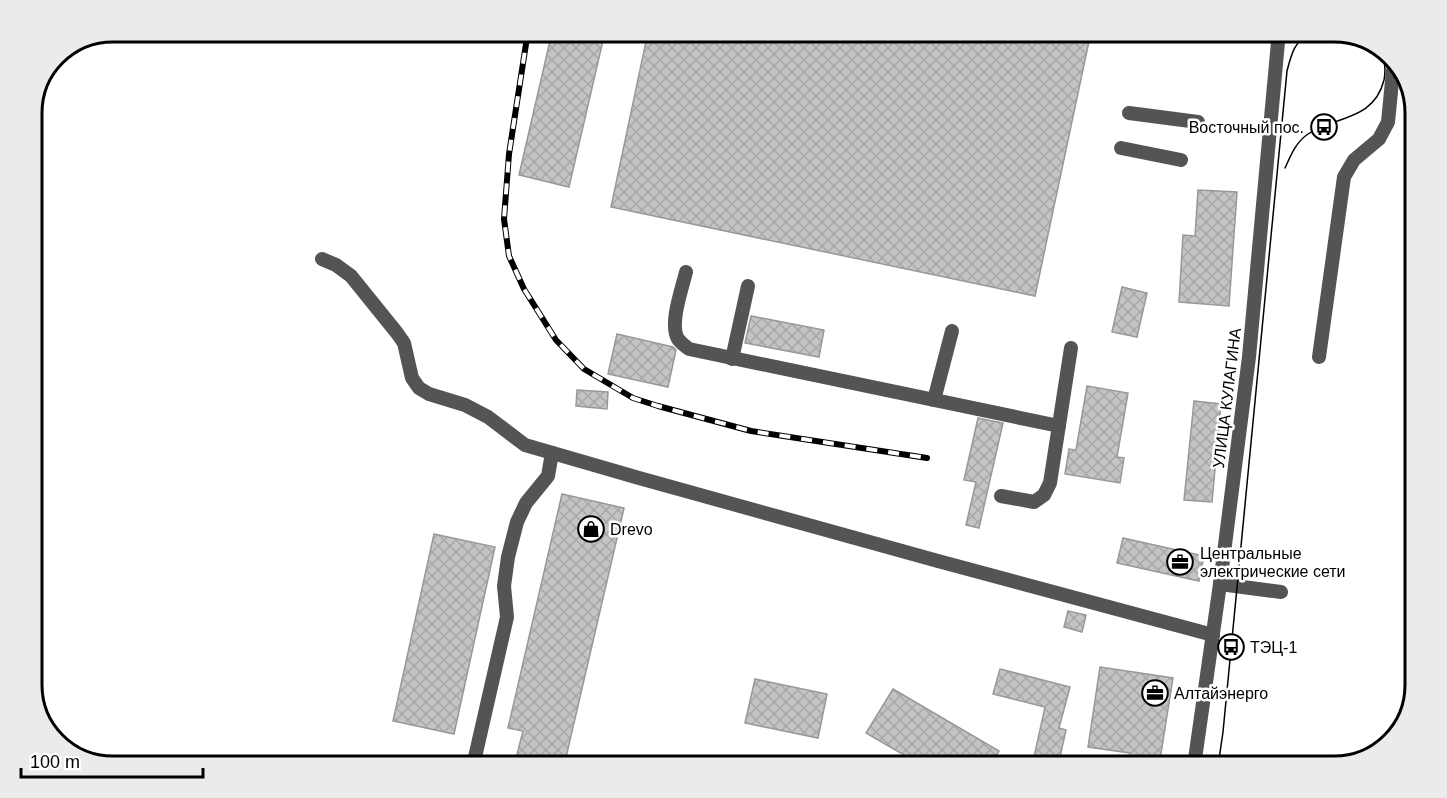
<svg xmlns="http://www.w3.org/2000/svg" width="1447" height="798" viewBox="0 0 1447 798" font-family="Helvetica,sans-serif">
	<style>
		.building { fill: url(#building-cross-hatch); stroke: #989898; stroke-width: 1.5 }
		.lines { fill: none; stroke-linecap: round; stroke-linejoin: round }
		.minor { stroke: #545454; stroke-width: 14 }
		.tram { stroke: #000; stroke-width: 1.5 }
		.rail-casing { stroke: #000; stroke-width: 6 }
		.rail { stroke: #fff; stroke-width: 4; stroke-dasharray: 11; stroke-linecap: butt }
		.labels { text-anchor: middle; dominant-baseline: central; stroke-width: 5; stroke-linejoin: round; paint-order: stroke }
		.poi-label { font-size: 16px; fill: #000; stroke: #fff; text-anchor: start }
		.street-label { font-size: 16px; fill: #000; stroke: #fff }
		.rim { fill: none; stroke: #000; stroke-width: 3 }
	</style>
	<defs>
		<pattern id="building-cross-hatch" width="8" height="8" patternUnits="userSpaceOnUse" patternTransform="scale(1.5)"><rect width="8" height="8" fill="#c4c4c4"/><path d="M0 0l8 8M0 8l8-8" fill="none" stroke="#a7a7a7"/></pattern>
	</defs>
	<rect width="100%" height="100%" fill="#fff"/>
	<g class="building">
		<polygon points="552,32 605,32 569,187 519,175"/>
		<polygon points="648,32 1091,32 1035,296 611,207"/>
		<polygon points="1198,190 1237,192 1229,306 1179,302 1183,235 1195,236"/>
		<polygon points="1122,287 1147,293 1137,337 1112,332"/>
		<polygon points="751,316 824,330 819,357 745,343"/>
		<polygon points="617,334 673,347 676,350 668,387 608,374"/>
		<polygon points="1087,386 1128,393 1117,457 1124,458 1120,483 1065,474 1069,449 1076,450"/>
		<polygon points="577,390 608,392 607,409 576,406"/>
		<polygon points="1194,401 1221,404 1212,502 1184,500"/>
		<polygon points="978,418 1003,423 979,528 966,525 976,482 964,480"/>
		<polygon points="562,494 624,508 564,766 514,766 523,731 508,728"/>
		<polygon points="434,534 495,547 454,734 393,721"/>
		<polygon points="1123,538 1204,556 1199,581 1117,563"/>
		<polygon points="1068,611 1086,615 1082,632 1064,627"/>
		<polygon points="1100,667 1173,678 1159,766 1128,766 1130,753 1088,747"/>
		<polygon points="1000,669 1070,687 1059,728 1066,730 1058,766 1032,766 1045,707 993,694"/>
		<polygon points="755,679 827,694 818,738 745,723"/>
		<polygon points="893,689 999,751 990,766 923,766 866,733"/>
	</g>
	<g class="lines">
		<g class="minor">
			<polyline points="1129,113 1198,122"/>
			<polyline points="1121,148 1181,160"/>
			<polyline points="322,259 336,265 351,276 397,333 404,343 412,378 419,388 429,394 465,405 488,417 525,445 639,478 938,561 1213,635"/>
			<path d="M686,272C682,289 669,324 678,339C681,343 685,346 689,349L1059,426"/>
			<polyline points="1319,357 1344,177 1354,160 1379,139 1388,122 1394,61"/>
			<polyline points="732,359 748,286"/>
			<polyline points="934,400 952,331"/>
			<polyline points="1001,496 1034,502 1044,495 1050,483 1071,348"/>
			<polyline points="1220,584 1281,592"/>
			<polyline points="473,766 507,617 504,586 508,557 517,522 526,503 548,476 552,453"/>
			<polyline points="1194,766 1220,584 1249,357 1279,31"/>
		</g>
		<g class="tram">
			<path d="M1285,168C1291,155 1296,142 1308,134C1334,116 1374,121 1384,80C1387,65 1383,54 1374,42"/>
			<path d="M1218,766L1223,732L1287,71C1292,52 1294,43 1311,31"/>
		</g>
		<g class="rail-casing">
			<polyline id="rail" points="528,31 509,154 504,219 509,256 524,289 556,340 584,369 633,398 658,406 751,431 927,458"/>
		</g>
		<use href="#rail" class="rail"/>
	</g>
	<defs>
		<g id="bus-ring" transform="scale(1.35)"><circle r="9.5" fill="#fff" stroke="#000" stroke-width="1.5"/><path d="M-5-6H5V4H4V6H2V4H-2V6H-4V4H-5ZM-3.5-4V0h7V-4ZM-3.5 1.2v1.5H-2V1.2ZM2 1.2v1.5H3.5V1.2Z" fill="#000"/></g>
		<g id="shop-ring" transform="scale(1.35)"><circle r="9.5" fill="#fff" stroke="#000" stroke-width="1.5"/><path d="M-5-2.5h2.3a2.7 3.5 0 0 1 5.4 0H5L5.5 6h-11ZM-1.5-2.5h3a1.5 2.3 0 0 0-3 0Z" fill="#000"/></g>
		<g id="office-ring" transform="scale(1.35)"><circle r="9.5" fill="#fff" stroke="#000" stroke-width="1.5"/><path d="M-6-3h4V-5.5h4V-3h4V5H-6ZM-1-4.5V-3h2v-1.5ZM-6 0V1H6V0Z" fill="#000"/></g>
	</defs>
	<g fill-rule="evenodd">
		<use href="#bus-ring" x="1324" y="127"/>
		<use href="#shop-ring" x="591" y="529"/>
		<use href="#office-ring" x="1180" y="562"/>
		<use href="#bus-ring" x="1231" y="647"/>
		<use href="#office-ring" x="1155" y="693"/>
	</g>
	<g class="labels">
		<g class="poi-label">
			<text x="1304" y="127" text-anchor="end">Восточный пос.</text>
			<text x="610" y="529">Drevo</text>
			<text x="1200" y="553">Центральные<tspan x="1200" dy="18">электрические сети</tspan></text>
			<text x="1250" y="647">ТЭЦ-1</text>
			<text x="1174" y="693">Алтайэнерго</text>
		</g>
		<g class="street-label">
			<text transform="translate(1227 398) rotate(-83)">УЛИЦА КУЛАГИНА</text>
		</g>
	</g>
	<path d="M0 0H1447V798H0ZM113 42H1334A71 71 0 0 1 1405 113V685A71 71 0 0 1 1334 756H113A71 71 0 0 1 42 685V113A71 71 0 0 1 113 42Z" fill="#ebebeb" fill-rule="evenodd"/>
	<path class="rim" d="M113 42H1334A71 71 0 0 1 1405 113V685A71 71 0 0 1 1334 756H113A71 71 0 0 1 42 685V113A71 71 0 0 1 113 42Z"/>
	<path d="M21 768v9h182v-9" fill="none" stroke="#000000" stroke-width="3"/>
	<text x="30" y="768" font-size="18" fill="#000000" stroke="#ffffff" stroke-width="4.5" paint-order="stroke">100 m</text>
</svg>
